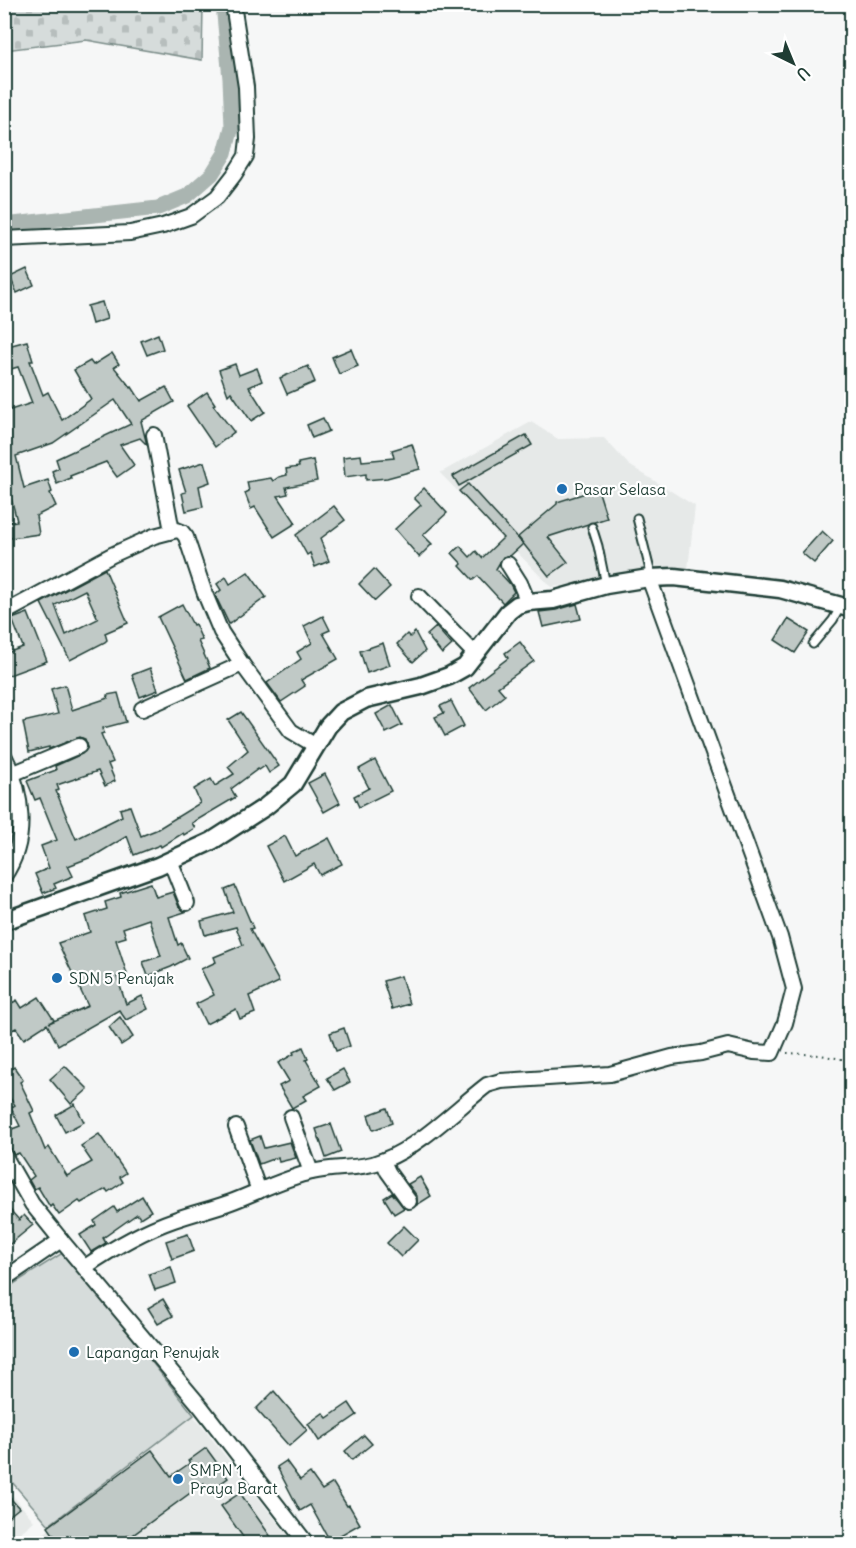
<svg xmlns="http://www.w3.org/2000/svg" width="856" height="1548" viewBox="0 0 856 1548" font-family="Delius,sans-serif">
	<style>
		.built { fill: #e6e9e8 }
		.cemetery { fill: url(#cemetery-stones); stroke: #7a8c88; stroke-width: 1.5 }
		.pitch { fill: #d6dcdb; stroke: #7a8c88; stroke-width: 1.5 }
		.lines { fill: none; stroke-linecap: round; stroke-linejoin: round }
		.canal { stroke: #aab5b1; stroke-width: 15 }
		.building { fill: #c0c9c6; stroke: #1f3d34; stroke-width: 1.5; fill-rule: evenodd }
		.service-casing { stroke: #1f3d34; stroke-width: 11 }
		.minor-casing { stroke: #1f3d34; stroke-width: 18 }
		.tertiary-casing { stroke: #1f3d34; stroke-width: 21 }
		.path { stroke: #1f3d34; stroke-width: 2; stroke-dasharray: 1.5 4.5; stroke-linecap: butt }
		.service { stroke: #fff; stroke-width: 7 }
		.minor { stroke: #fff; stroke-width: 14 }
		.tertiary { stroke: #fff; stroke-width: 16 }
		.poi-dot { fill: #1f6fb2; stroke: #fff; stroke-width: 2 }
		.labels { text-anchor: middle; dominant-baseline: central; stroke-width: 4.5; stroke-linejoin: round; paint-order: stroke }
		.poi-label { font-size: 16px; fill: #1f3d34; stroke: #fff; text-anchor: start }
	</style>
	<defs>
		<pattern id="cemetery-stones" width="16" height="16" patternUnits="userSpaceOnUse" patternTransform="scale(1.5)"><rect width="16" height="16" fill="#d6dcdb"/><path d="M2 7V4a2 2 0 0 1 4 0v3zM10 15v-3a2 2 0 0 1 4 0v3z" fill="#b7bebd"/></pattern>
	</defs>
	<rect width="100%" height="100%" fill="#f6f7f7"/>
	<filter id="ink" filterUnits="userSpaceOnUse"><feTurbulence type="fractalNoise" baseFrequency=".0167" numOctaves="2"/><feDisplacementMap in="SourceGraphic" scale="12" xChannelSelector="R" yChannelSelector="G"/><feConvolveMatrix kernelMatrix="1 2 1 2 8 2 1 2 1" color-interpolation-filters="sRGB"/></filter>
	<g filter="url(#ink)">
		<g class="built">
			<polygon points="531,422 558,439 604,438 629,465 695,506 688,569 551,587 440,473"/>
			<polygon points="193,1415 294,1543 31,1544"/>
			<polygon points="4,1485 34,1521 7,1544 4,1543"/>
		</g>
		<polygon class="cemetery" points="4,5 203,5 202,60 86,40 5,50"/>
		<polygon class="pitch" points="64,1252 194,1415 49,1525 5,1474 4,1290"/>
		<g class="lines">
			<polyline class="canal" points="4,225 158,208 187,196 212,174 225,153 232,127 230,79 223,4"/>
		</g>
		<g class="building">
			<polygon points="27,269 34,285 17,293 10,277"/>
			<polygon points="102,302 107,319 92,324 87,306"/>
			<polygon points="158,334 163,349 147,355 141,341"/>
			<polygon points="27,341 33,361 30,361 43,395 48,392 62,420 91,399 74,370 90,361 93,365 112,353 119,364 114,367 131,388 132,387 141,401 166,387 174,402 141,421 147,445 140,438 120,445 134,465 117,477 106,462 70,476 71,478 57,484 52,471 59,468 56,459 131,424 115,400 53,443 16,456 24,488 48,480 52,492 50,493 56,506 36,516 39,534 4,539 4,523 17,521 9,490 4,491 4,412 32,403 18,367 4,371 4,347"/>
			<polygon points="351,349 358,366 339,374 332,357"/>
			<polygon points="235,364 239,375 257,368 262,381 249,387 265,412 251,421 231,392 228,395 219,370"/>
			<polygon points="308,366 315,382 287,394 280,378"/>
			<polygon points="207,392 215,404 213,405 234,432 215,447 187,406"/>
			<polygon points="323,418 329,431 312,438 307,425"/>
			<polygon points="526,435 532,445 459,486 453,476"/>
			<polygon points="412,444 420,469 387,478 366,480 366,474 345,477 343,457 361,455 362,461 394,458 392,450"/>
			<polygon points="313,460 317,481 286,487 288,494 278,496 296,523 274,537 255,507 251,509 245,493 249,491 247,482 271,478 273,481 279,477 287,475 286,469 299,467 298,463"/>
			<polygon points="204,462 210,482 199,486 203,507 186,511 182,493 186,492 179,470"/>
			<polygon points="468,484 523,544 510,556 503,557 496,569 510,584 514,592 503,603 478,576 473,580 460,566 462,564 452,553 460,546 470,557 476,551 482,558 503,538 459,491"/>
			<polygon points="424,488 447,513 423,535 432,544 419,557 395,529 421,505 414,498"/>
			<polygon points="598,489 607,518 548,537 568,562 549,576 518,537 557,504 557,502"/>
			<polygon points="334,506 345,520 320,539 329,561 315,567 310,553 307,555 296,535"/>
			<polygon points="822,531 833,541 814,563 802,553"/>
			<path d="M105,569L128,623L105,633L107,640L105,642L70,660L41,603ZM85,590L98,619L66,635L55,605Z"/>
			<polygon points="374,569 390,587 375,601 359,584"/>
			<polygon points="248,572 266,597 229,624 215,595 221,590 217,584 226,577 230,584"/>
			<polygon points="182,604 193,625 195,624 202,640 198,641 210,668 187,679 158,617"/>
			<polygon points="577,604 581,619 543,627 539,612 556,610"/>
			<polygon points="28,613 47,661 4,677 4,654 23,647 12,619"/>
			<polygon points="323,616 330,630 323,633 338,659 301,680 305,686 281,702 267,683 301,659 297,652 312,643 304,626"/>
			<polygon points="788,619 809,632 795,653 775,640"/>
			<polygon points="436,627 452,645 442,654 427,635"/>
			<polygon points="415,632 425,651 413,662 397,644 407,634 410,637"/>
			<polygon points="520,642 534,661 498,687 505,695 486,710 469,688 508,658 505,653"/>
			<polygon points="383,643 390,665 367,673 360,651"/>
			<polygon points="150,668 158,690 140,697 132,675"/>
			<polygon points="65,685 72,710 108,698 107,695 118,693 126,722 103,728 104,733 101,734 113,762 108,764 115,781 105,786 98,771 57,785 59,790 56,791 76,839 122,816 120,809 130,806 141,836 156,830 200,803 194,789 211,779 215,786 234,774 228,767 248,750 228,720 241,712 279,766 269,773 265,766 259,770 258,769 231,789 236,797 192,823 195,828 184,835 183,833 161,847 160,845 134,855 127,836 94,856 68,866 73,876 54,884 56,888 43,893 35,874 49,868 41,846 57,840 40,798 35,800 27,781 56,770 55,766 82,754 88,747 85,739 80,737 49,749 49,747 29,752 23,722 58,714 51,689"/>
			<polygon points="451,701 464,726 445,736 435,717 444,713 440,706"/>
			<polygon points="392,705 402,725 386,733 376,714"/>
			<polygon points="375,760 391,791 359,807 354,796 369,788 359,769"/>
			<polygon points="325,774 340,803 324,812 308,783"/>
			<polygon points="285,836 295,856 329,838 342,864 320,875 314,864 284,881 266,846"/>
			<polygon points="151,883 156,897 173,892 179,907 185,912 169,917 178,945 181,943 188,958 171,967 148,976 143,962 161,956 149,919 123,928 126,937 116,940 127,974 117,977 126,1004 142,996 148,1009 126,1020 119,1010 58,1045 47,1024 24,1039 16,1028 10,1031 4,1022 4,1008 17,1000 22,1008 39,997 54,1020 49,1023 88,1006 58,943 90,932 85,916 107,909 105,902 121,897 120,893"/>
			<polygon points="235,886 253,928 250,929 279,982 249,996 255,1013 240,1019 236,1009 206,1024 196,1004 214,995 201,969 216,962 214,957 243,945 236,927 205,935 201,921 233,912 225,890"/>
			<polygon points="401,976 409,1004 392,1009 383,981"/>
			<polygon points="120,1017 133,1037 121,1045 109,1027"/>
			<polygon points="344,1028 350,1046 336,1051 330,1033"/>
			<polygon points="303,1047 308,1059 306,1060 321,1086 303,1096 306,1100 292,1108 279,1086 289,1081 278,1063 294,1054 293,1052"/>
			<polygon points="65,1066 88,1089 71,1104 50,1079"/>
			<polygon points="14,1067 23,1080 20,1082 34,1111 30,1113 45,1150 49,1147 67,1176 92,1162 81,1146 99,1134 126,1173 120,1177 123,1182 108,1192 106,1189 81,1203 79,1201 59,1215 52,1205 50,1207 38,1187 34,1189 29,1180 34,1176 19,1153 14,1155 4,1135 4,1132 20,1126 11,1108 15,1105 4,1090 4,1074"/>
			<polygon points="343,1069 350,1082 335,1090 327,1078"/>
			<polygon points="75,1104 84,1122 65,1132 56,1115"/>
			<polygon points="387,1108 392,1123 373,1130 368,1115"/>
			<polygon points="331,1124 341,1152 326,1158 316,1129"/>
			<polygon points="260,1136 264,1148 290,1142 296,1158 279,1162 278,1157 259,1164 250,1140"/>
			<polygon points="420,1177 431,1196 417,1205 417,1196 408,1184"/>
			<polygon points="392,1193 404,1208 394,1214 384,1198"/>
			<polygon points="142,1196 151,1211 140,1218 137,1214 103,1238 106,1243 91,1252 80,1235 96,1225 94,1221 114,1207 117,1212"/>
			<polygon points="4,1203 19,1220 24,1215 33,1225 4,1249"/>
			<polygon points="404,1226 418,1240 401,1257 387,1243"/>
			<polygon points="188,1234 194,1251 172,1259 166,1241"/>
			<polygon points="171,1267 176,1283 155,1290 149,1274"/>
			<polygon points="163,1299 173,1316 158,1324 148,1308"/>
			<polygon points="274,1391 307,1430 289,1446 256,1409"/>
			<polygon points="349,1403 357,1415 319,1441 308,1424 323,1413 327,1418"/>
			<polygon points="364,1435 372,1444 352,1460 345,1451"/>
			<polygon points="206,1448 228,1478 210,1491 204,1483 130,1537 129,1535 117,1544 60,1544 48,1527 152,1450 171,1476 190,1463 188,1461"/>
			<polygon points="286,1461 300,1480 310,1473 322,1490 333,1483 347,1506 349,1505 360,1524 330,1541 310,1505 300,1511 277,1467"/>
			<polygon points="4,1491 19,1508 4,1520"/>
			<polygon points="240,1493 276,1544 248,1544 221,1506"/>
		</g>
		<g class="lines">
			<g class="service-casing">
				<g id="service">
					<polyline points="637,518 652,578"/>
					<polyline points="592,527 598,546 606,585"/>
					<polyline points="813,644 833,620 841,606"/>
				</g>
			</g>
			<g class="minor-casing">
				<g id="minor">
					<polyline points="4,239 130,233 163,226 191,216 217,197 234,175 246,156 248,139 246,87 233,4"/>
					<polyline points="154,435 172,531"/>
					<polyline points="508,564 520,583 528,602"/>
					<polyline points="419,596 474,653"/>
					<polyline points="4,613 112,555 154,536 177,530 182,532 186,537 205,594 221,632 242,664 291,731 316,746"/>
					<polyline points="142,709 242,664"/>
					<path d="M4,755C23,793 29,840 4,876"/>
					<polyline points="12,774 79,746"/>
					<polyline points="170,860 187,903"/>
					<polyline points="291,1117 311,1172"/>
					<polyline points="236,1127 259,1191"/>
					<polyline points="4,1155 32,1204 61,1240"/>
					<polyline points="383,1161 388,1172 409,1201"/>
					<path d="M85,1267C113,1248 142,1231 174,1220C193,1213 212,1209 231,1202C258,1192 284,1178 312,1172C336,1166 361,1170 384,1160C420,1146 457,1108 487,1085L501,1081L610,1074L672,1057L701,1053L728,1046L754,1052L772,1053L785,1023L794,989L780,937L649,578"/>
					<polyline points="4,1279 61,1240 201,1407 307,1544"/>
				</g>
			</g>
			<g class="tertiary-casing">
				<polyline id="tertiary" points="4,921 158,866 212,841 265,807 293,784 328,726 341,712 366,699 421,686 449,676 465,667 508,612 517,605 528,602 553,600 606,585 649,578 674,577 780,589 852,609"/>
			</g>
			<polyline class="path" points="787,1053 820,1055 852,1061"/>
			<use href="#service" class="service"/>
			<use href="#minor" class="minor"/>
			<use href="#tertiary" class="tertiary"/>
		</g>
	</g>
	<g class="poi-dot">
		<circle cx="562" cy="489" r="6"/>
		<circle cx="57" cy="978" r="6"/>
		<circle cx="74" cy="1352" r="6"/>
		<circle cx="178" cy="1479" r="6"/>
	</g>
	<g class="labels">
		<g class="poi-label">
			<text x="574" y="489">Pasar Selasa</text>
			<text x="69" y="978">SDN 5 Penujak</text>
			<text x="86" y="1352">Lapangan Penujak</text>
			<text x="190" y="1470">SMPN 1<tspan x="190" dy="18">Praya Barat</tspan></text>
		</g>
	</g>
	<rect width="856" height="1548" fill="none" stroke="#fff" stroke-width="24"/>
	<rect x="12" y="12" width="832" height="1524" fill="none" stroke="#1f3d34" stroke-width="2" filter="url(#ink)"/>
	<g transform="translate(793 63) rotate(137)" stroke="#ffffff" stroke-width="4.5" paint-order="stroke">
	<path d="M0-4.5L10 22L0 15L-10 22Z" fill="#1f3d34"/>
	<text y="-9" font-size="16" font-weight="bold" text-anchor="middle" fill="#1f3d34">U</text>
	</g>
</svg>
